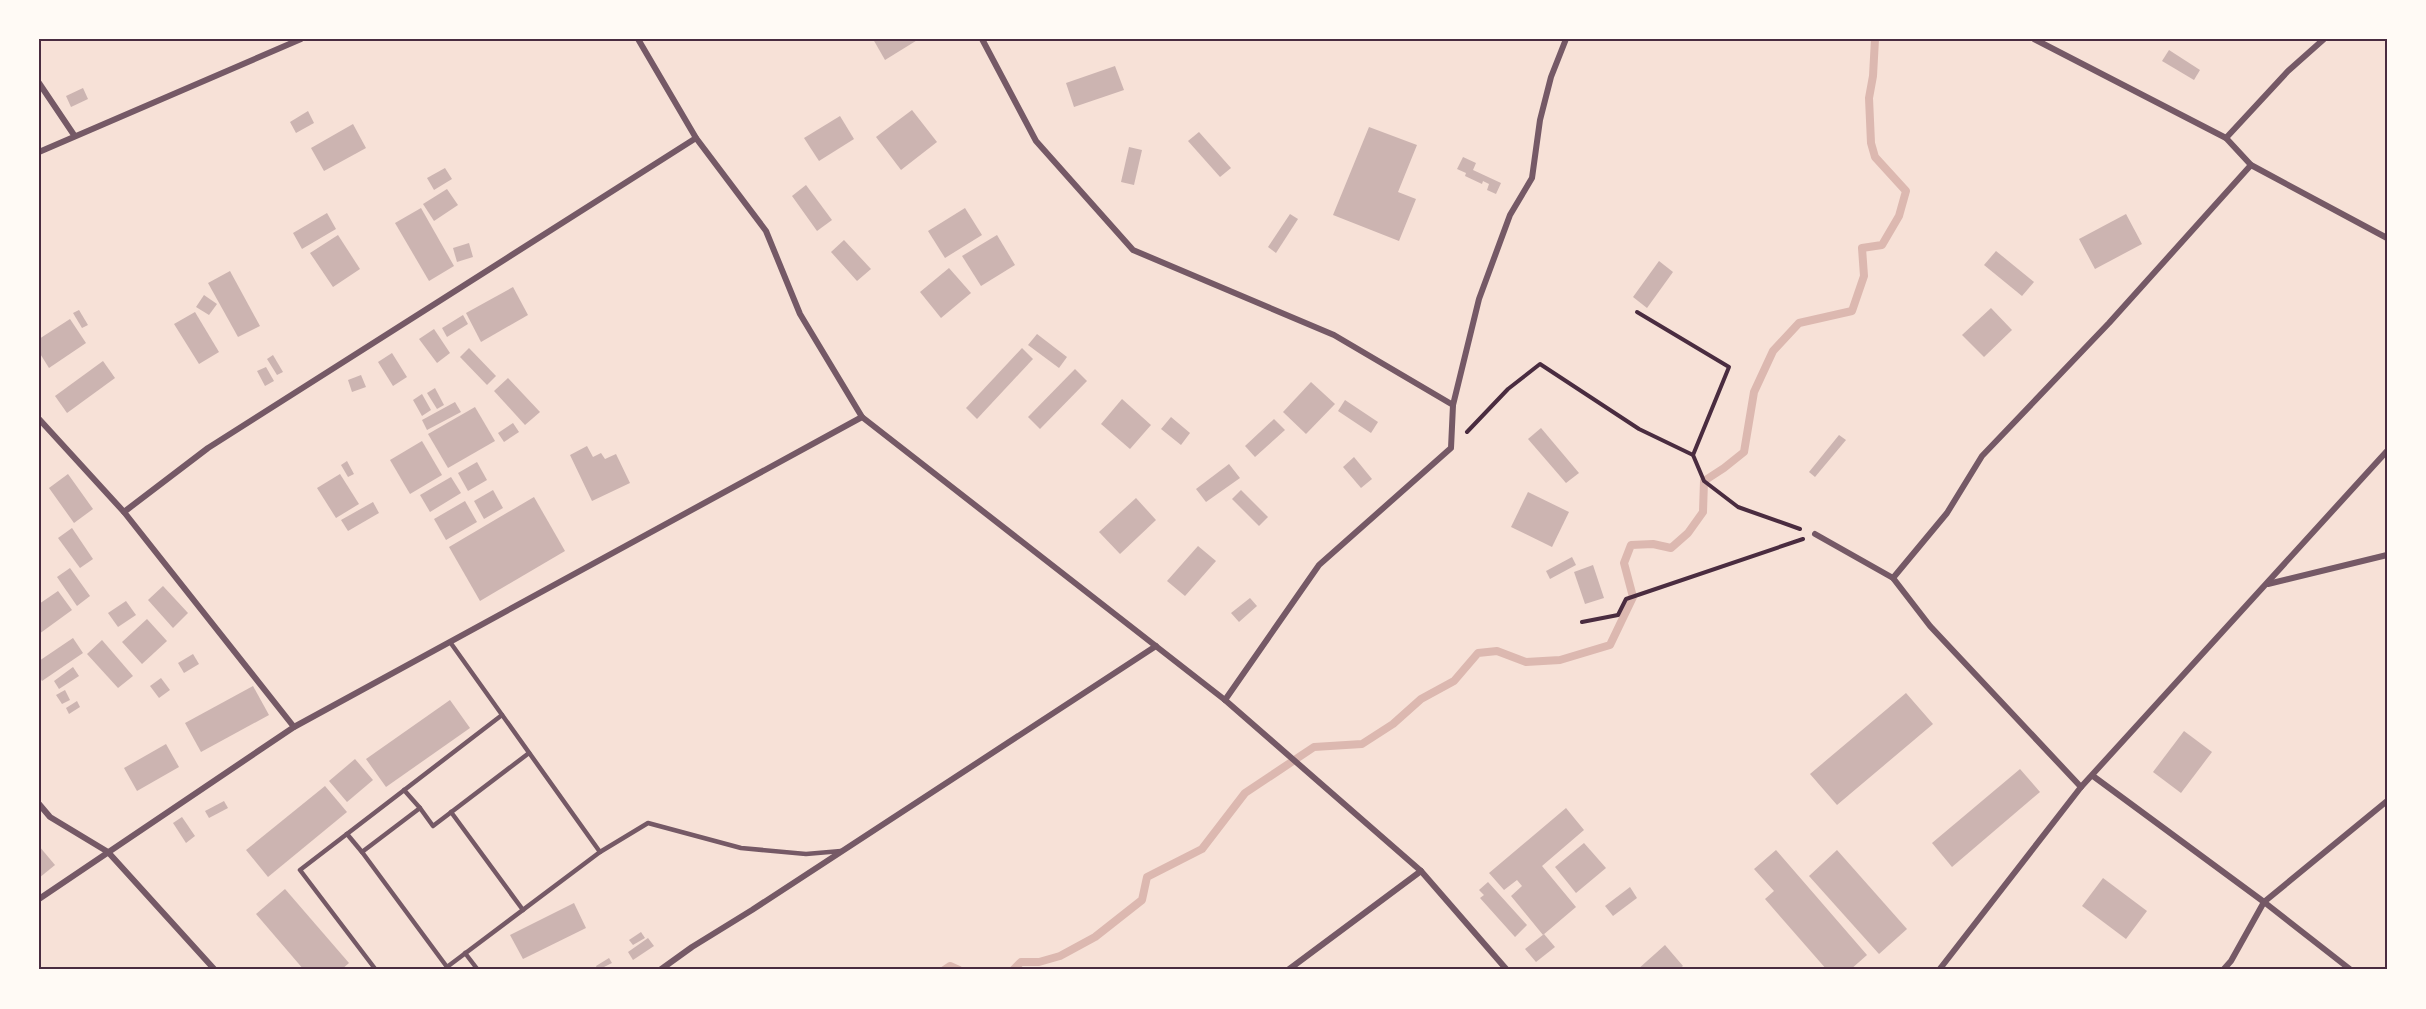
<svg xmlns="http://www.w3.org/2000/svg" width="2426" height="1009" viewBox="0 0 2426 1009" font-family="'Varela Round',sans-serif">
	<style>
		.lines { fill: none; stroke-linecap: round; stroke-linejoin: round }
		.stream { stroke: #dcb8b0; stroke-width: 8 }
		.building { fill: #ccb4b1 }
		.path { stroke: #4a2c40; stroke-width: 4 }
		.service { stroke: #755966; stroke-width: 4.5 }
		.minor { stroke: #755966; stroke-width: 6 }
		.neatline { fill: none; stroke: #4a2c40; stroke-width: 2 }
	</style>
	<rect width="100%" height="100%" fill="#f7e1d7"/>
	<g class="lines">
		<g class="stream">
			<polyline points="944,970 950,966 959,970"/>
			<polyline points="1013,970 1021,962 1039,962 1060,956 1095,937 1142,900 1147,877 1202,849 1245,793 1314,747 1362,744 1393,724 1421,699 1454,681 1478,653 1497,651 1526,662 1560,660 1610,645 1633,597 1624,563 1631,545 1653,544 1671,548 1688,533 1703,512 1704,481 1724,468 1744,452 1754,392 1773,351 1799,323 1852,311 1864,276 1862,248 1882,245 1899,216 1906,191 1875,157 1871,143 1869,98 1873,76 1875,39"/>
		</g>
	</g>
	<g class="building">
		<polygon points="873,39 919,39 885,60"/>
		<polygon points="2169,50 2200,70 2194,80 2162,61"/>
		<polygon points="1115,66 1124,90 1074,107 1066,83"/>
		<polygon points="83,88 88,99 71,107 66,96"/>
		<polygon points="912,110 937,142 901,170 876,137"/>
		<polygon points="308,111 314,123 296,133 290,122"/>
		<polygon points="840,116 854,139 819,161 804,138"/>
		<polygon points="353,124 366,148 324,171 311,148"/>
		<polygon points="1369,127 1417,145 1398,192 1416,199 1399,241 1333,215"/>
		<polygon points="1199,132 1231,168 1220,177 1188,141"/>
		<polygon points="1129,147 1142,150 1134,185 1121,182"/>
		<polygon points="1463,157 1476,163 1473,170 1501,183 1496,194 1487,190 1489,184 1483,181 1482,184 1465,176 1466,173 1457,169"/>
		<polygon points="445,168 452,179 434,190 427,178"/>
		<polygon points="806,185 832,220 817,231 792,196"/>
		<polygon points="447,189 458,205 434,221 423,204"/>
		<polygon points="421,208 454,266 429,281 395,223"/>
		<polygon points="965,208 982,235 945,258 928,231"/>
		<polygon points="327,213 336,229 302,249 293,233"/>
		<polygon points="1290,214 1298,219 1276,253 1268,247"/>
		<polygon points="2126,214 2142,244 2095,269 2079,239"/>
		<polygon points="338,235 360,269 333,287 310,253"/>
		<polygon points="997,235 1015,265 981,286 962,256"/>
		<polygon points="844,240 871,269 857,281 831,252"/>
		<polygon points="469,243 473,257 457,262 453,248"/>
		<polygon points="1996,251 2034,282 2022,296 1984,265"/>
		<polygon points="1659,261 1673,272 1647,308 1633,297"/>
		<polygon points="949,268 971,293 941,318 920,292"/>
		<polygon points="230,271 260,326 238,337 208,283"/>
		<polygon points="513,287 528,315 481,342 466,313"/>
		<polygon points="204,295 217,304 209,315 196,307"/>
		<polygon points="1991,308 2012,330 1984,357 1962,335"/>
		<polygon points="79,310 88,325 82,328 73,313"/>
		<polygon points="195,312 219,352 199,364 174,324"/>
		<polygon points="463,315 468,324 447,337 442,328"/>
		<polygon points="70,319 86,343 49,368 39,352 39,339"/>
		<polygon points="434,329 450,353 437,363 419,339"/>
		<polygon points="1037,334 1067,357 1059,368 1028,345"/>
		<polygon points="469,348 496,376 487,385 460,357"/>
		<polygon points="1022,348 1033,359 977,419 966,408"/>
		<polygon points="392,353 407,377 393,386 378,362"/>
		<polygon points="273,355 283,372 277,375 267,359"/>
		<polygon points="103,361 115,378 67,413 55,396"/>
		<polygon points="266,367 274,381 265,386 257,371"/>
		<polygon points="1075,369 1087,381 1040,429 1028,417"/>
		<polygon points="361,375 366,387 352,392 348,380"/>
		<polygon points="508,378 540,412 525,425 494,391"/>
		<polygon points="1311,382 1335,404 1306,434 1283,412"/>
		<polygon points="435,388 444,405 437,409 427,393"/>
		<polygon points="422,394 431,410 422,416 413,400"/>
		<polygon points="1122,399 1151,425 1130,449 1101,424"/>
		<polygon points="1345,400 1378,422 1371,433 1338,411"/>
		<polygon points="455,402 461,412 427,430 422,420"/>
		<polygon points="475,407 495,441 448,468 428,434"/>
		<polygon points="1171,417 1190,433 1181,445 1161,429"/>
		<polygon points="1274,419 1285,430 1255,457 1245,446"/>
		<polygon points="513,423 519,432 504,442 498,433"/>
		<polygon points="1541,428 1579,473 1566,483 1528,439"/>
		<polygon points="1839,435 1846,440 1815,477 1809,472"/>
		<polygon points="422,441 442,475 410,494 390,460"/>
		<polygon points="587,446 593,457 601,453 605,459 616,454 630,483 592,501 570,455"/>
		<polygon points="1354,457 1372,479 1361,488 1343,467"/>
		<polygon points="347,461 354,474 348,477 341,465"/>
		<polygon points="477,462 487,480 468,491 458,473"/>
		<polygon points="1229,464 1240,478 1206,502 1196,489"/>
		<polygon points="68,474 93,509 74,523 49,488"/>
		<polygon points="340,474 359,504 336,518 317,488"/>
		<polygon points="451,477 461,493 430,512 420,495"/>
		<polygon points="493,490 503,508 484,519 474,501"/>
		<polygon points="1241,490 1268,517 1259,526 1232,499"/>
		<polygon points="1528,492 1569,512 1552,547 1511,527"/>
		<polygon points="534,497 565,551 480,601 449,547"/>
		<polygon points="1136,498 1156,520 1120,554 1099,532"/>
		<polygon points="465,501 477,522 446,540 434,519"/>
		<polygon points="373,502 379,513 348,531 341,520"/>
		<polygon points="72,528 93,559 80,568 58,538"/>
		<polygon points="1198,546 1216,561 1185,596 1167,581"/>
		<polygon points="1572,557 1576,565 1550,579 1546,571"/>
		<polygon points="1593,565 1604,598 1585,604 1574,572"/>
		<polygon points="70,568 90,596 77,606 57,577"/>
		<polygon points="163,586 188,613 173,628 148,600"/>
		<polygon points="58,591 72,610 39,634 39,604"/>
		<polygon points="1250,598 1257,606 1239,622 1231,613"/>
		<polygon points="126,601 136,615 118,627 108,613"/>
		<polygon points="147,619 167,641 142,664 122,642"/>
		<polygon points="73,638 83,653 42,681 39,676 39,661"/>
		<polygon points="102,640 133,676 118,688 87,654"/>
		<polygon points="193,654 199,664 184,673 178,663"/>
		<polygon points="73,667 79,676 59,689 54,681"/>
		<polygon points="161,678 170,690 159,698 150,686"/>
		<polygon points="253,686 269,715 201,752 185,723"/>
		<polygon points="65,690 70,700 62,704 56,695"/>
		<polygon points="1906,693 1933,724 1837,805 1810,774"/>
		<polygon points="450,700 470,728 386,787 366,759"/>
		<polygon points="77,701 80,707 69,714 66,708"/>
		<polygon points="2184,731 2212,752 2181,793 2153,772"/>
		<polygon points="166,744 179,767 137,791 124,768"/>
		<polygon points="355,759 373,780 347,802 329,781"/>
		<polygon points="2020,769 2040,792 1952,867 1932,843"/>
		<polygon points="325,786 347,812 268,877 246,850"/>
		<polygon points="224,801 228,808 209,818 205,811"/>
		<polygon points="1566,808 1584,830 1542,866 1576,907 1543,935 1511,896 1522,886 1517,880 1504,890 1489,873"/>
		<polygon points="182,817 195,836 186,843 173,823"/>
		<polygon points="1584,843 1606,868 1576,893 1555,867"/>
		<polygon points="39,846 55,865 39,878"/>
		<polygon points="1776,850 1867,955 1850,970 1827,970 1765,899 1774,891 1754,869"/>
		<polygon points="1837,850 1907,929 1879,954 1809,876"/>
		<polygon points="2103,878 2147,911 2126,939 2082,906"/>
		<polygon points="1488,882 1527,925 1515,937 1480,898 1484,895 1479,890"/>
		<polygon points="1630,887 1637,898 1613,916 1605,906"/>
		<polygon points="285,889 349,963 341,970 304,970 256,914"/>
		<polygon points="574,903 586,928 523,959 510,935"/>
		<polygon points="641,932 645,938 633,945 629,940"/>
		<polygon points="1544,934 1555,947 1536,962 1525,949"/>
		<polygon points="648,938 654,946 633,960 628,952"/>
		<polygon points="1665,945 1683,966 1678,970 1637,970"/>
		<polygon points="609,958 612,963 598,970 596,966"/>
	</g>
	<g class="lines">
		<g class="path">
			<polyline points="1637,312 1729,367 1693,455"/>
			<polyline points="1467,432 1508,389 1540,364 1639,429 1693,455 1704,481 1738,507 1800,529"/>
			<polyline points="1582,622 1618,615 1626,599 1803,539"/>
		</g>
		<g class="service">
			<polyline points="450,642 600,852"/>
			<polyline points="529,753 433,826 420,808 362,852 447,967 600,852 648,823 741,848 806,854 841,851"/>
			<polyline points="404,790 420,808"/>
			<polyline points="451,812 523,910"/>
			<polyline points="347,834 362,852"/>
			<polyline points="465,953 478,970"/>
			<polyline points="376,970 300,870 502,715"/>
		</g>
		<g class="minor">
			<polyline points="638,39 696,138 766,231 800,314 862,417"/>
			<polyline points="982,39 1036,141 1133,250 1334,335 1453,405 1451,448 1319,565 1225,700"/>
			<polyline points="2034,39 2226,138 2251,165 2387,238"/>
			<polyline points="39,83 74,135"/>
			<polyline points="2226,138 2288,71 2324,39"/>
			<polyline points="39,152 301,39"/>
			<polyline points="1453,405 1479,299 1510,215 1532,178 1540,120 1551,77 1566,39"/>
			<polyline points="39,419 124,512 294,727"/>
			<polyline points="124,512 208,448 696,138"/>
			<polyline points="1815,534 1893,578 1930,626 2081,787"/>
			<polyline points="1893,578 1947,513 1982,456 2109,323 2251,165"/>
			<polyline points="2268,584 2387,555"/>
			<polyline points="2093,776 2264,902 2351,970"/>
			<polyline points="39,804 50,817 108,852 215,970"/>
			<polyline points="39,899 294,727 862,417 1225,700 1421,871 1507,970"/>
			<polyline points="660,970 692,947 752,910 1156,646"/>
			<polyline points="1288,970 1421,871"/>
			<polyline points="1939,970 2081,787 2387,451"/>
			<polyline points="2223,970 2231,961 2264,902 2387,801"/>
		</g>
	</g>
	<rect width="2426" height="1009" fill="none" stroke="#fffaf5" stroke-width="81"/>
	<rect x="40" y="40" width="2346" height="928" class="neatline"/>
</svg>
